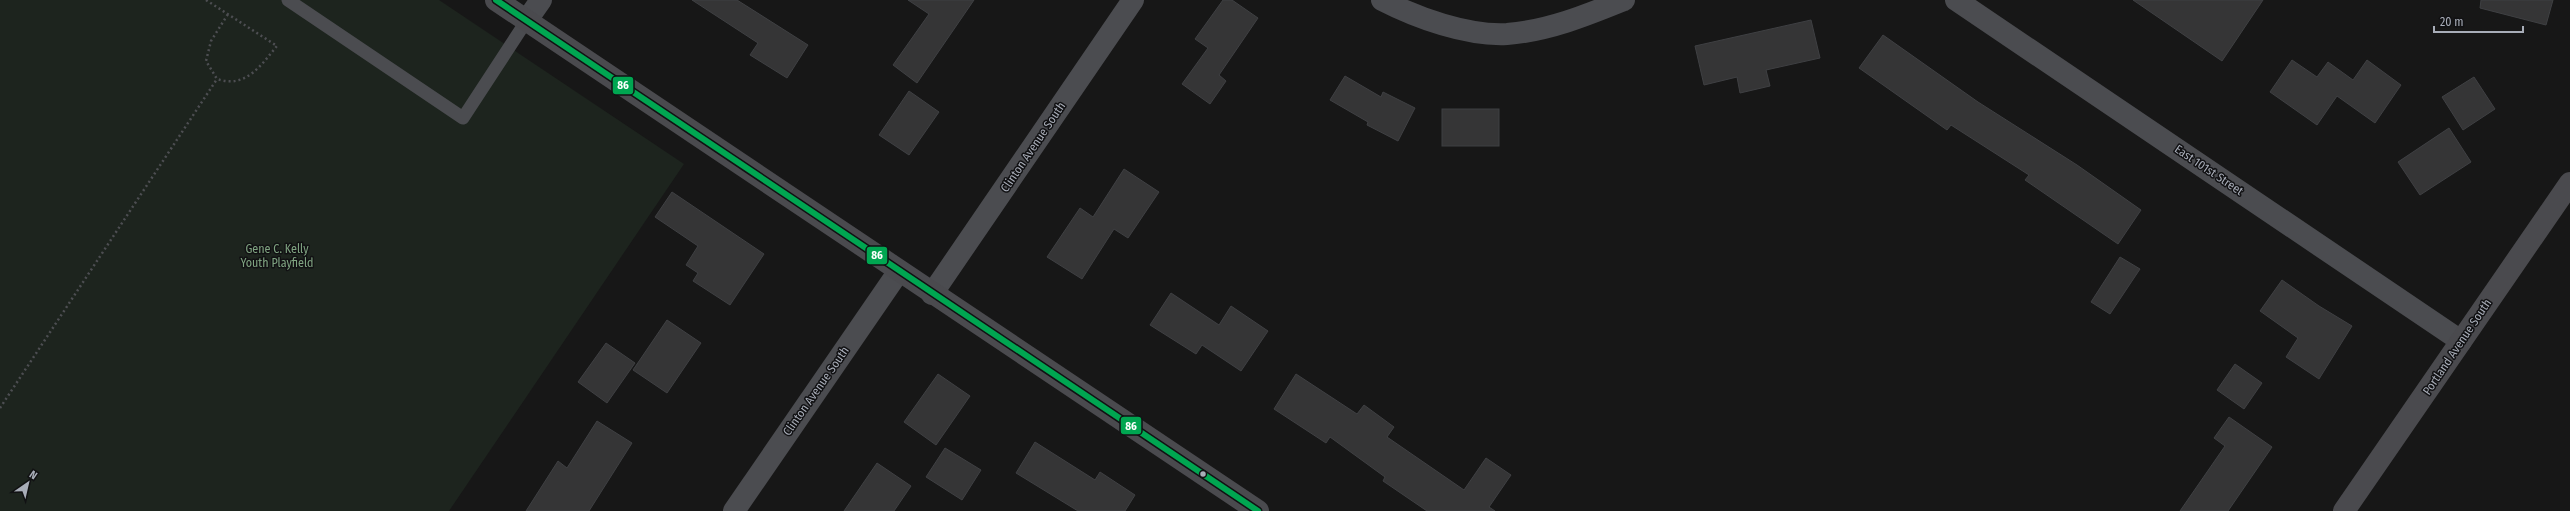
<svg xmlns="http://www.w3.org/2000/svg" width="2570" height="511" viewBox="0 0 2570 511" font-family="'Fira Sans Condensed',sans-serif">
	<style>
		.green { fill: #1d241e }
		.building { fill: #353536; stroke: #3f4043 }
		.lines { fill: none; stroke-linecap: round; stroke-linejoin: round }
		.path { stroke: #4d4e52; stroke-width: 2.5; stroke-dasharray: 2 3; stroke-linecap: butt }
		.lane { stroke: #4b4c50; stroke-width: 13 }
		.street { stroke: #4b4c50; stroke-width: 22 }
		.secondary { stroke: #4a4a4e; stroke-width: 22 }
		.bus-1-casing { stroke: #111113; stroke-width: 9 }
		.bus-1 { stroke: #00a651; stroke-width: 6 }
		.bus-dot { fill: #a8adb8; stroke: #111113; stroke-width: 1.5 }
		.labels { text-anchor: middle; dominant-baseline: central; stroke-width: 3; stroke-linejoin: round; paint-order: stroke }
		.street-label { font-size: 12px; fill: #a8adb8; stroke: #111113 }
		.park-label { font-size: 12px; fill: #7fa381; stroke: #111113 }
		.line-badge { stroke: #111113; stroke-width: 1.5 }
		.badge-label { font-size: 11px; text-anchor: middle; font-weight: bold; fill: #fff }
	</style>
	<rect width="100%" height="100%" fill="#171717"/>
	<polygon class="green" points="0,0 439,0 684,164 449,511 0,511"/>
	<g class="building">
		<polygon points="692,0 737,0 808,45 787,78 750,55 758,43"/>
		<polygon points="908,0 974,0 917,83 893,65 929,14"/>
		<polygon points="1223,0 1232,0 1258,18 1219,75 1226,81 1210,104 1182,84 1208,48 1195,39"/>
		<polygon points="2133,0 2263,0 2222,61"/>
		<polygon points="2481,0 2553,0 2546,25 2480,8"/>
		<polygon points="1811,20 1820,58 1766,70 1770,86 1740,93 1737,77 1704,85 1695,46"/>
		<polygon points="1883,35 1978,102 2077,165 2141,210 2118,244 2025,180 2029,175 1951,125 1947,130 1859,68"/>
		<polygon points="2292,60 2317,77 2328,62 2353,80 2367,60 2401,85 2375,123 2337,96 2317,125 2270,92"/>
		<polygon points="1345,76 1381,97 1383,92 1415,108 1398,141 1367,125 1368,122 1330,100"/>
		<polygon points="2474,77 2495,109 2463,130 2442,97"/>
		<polygon points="909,91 939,112 909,155 879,135"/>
		<rect x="1442" y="109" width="57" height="37"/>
		<polygon points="2449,128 2471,162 2420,195 2398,162"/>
		<polygon points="1124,169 1159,192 1128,238 1114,229 1082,279 1047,257 1080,208 1093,217"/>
		<polygon points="672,192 764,254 730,305 693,281 698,273 686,265 698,246 655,217"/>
		<polygon points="2120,257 2140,269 2110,314 2091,302"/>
		<polygon points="2282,280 2319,306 2352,326 2319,379 2286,357 2298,338 2260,311"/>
		<polygon points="1171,293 1219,325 1231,306 1268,331 1241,371 1202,345 1196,354 1150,325"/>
		<polygon points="667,320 701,343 667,393 633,370"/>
		<polygon points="606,343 635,363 607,403 578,382"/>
		<polygon points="2235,364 2262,383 2244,409 2217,390"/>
		<polygon points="938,374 970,396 936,445 904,422"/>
		<polygon points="1296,374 1357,414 1364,405 1394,427 1387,437 1464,490 1486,458 1511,475 1489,507 1495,511 1427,511 1383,481 1385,477 1330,437 1326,443 1274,409"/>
		<polygon points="2229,417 2272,447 2228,511 2180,511 2225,446 2214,438"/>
		<polygon points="597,421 632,443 589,511 526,511 558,461 567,468"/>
		<polygon points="1035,442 1095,480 1100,472 1135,495 1125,511 1078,511 1016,473"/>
		<polygon points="945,448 981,470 962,500 926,477"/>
		<polygon points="877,463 911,486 894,511 844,511"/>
	</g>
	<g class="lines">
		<g class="path">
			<path d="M206,0L277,46C261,65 246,89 217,79L206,61L211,41L228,14"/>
			<polyline points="0,408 217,79"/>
		</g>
		<polyline class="lane" points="288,0 463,118 527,20"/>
		<g class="street">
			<path d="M1382,0C1417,18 1467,36 1507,34C1548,31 1587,15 1624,0"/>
			<polyline points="1956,0 2461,341"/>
			<polyline points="527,20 541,0"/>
			<polyline points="932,294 1133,0"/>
			<polyline points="734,511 899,271"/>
		</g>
		<g class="secondary">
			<polyline points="496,0 1258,511"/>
			<polyline points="2344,511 2570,183"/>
		</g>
		<g class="bus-1-casing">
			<polyline id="bus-1" points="496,0 1258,511"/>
		</g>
		<use href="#bus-1" class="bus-1"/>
	</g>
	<circle class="bus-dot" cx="1203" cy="474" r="3.5"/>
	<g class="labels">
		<g class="street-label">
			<text transform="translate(1033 147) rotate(-56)">Clinton Avenue South</text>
			<text transform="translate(2209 170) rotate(34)">East 101st Street</text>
			<text transform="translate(2457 347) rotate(-56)">Portland Avenue South</text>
			<text transform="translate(816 391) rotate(-55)">Clinton Avenue South</text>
		</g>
		<g class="park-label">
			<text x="277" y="249">Gene C. Kelly<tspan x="277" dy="14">Youth Playfield</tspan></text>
		</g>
	</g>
	<g class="line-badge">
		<rect x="612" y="76" width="22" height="19" rx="4" fill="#00a651"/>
		<rect x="866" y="246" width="22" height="19" rx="4" fill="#00a651"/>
		<rect x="1120" y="416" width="22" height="19" rx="4" fill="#00a651"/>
	</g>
	<g class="badge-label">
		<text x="623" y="89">86</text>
		<text x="877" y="259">86</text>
		<text x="1131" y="430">86</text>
	</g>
	<g transform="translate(28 483) rotate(34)" stroke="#111113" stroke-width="3" paint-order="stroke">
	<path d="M0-3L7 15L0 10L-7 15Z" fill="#a8adb8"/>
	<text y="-6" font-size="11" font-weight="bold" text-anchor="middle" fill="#a8adb8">N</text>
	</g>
	<path d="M2434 26v6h89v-6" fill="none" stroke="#a8adb8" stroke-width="2"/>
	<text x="2440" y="26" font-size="12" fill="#a8adb8" stroke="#111113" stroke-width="3" paint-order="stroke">20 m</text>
</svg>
